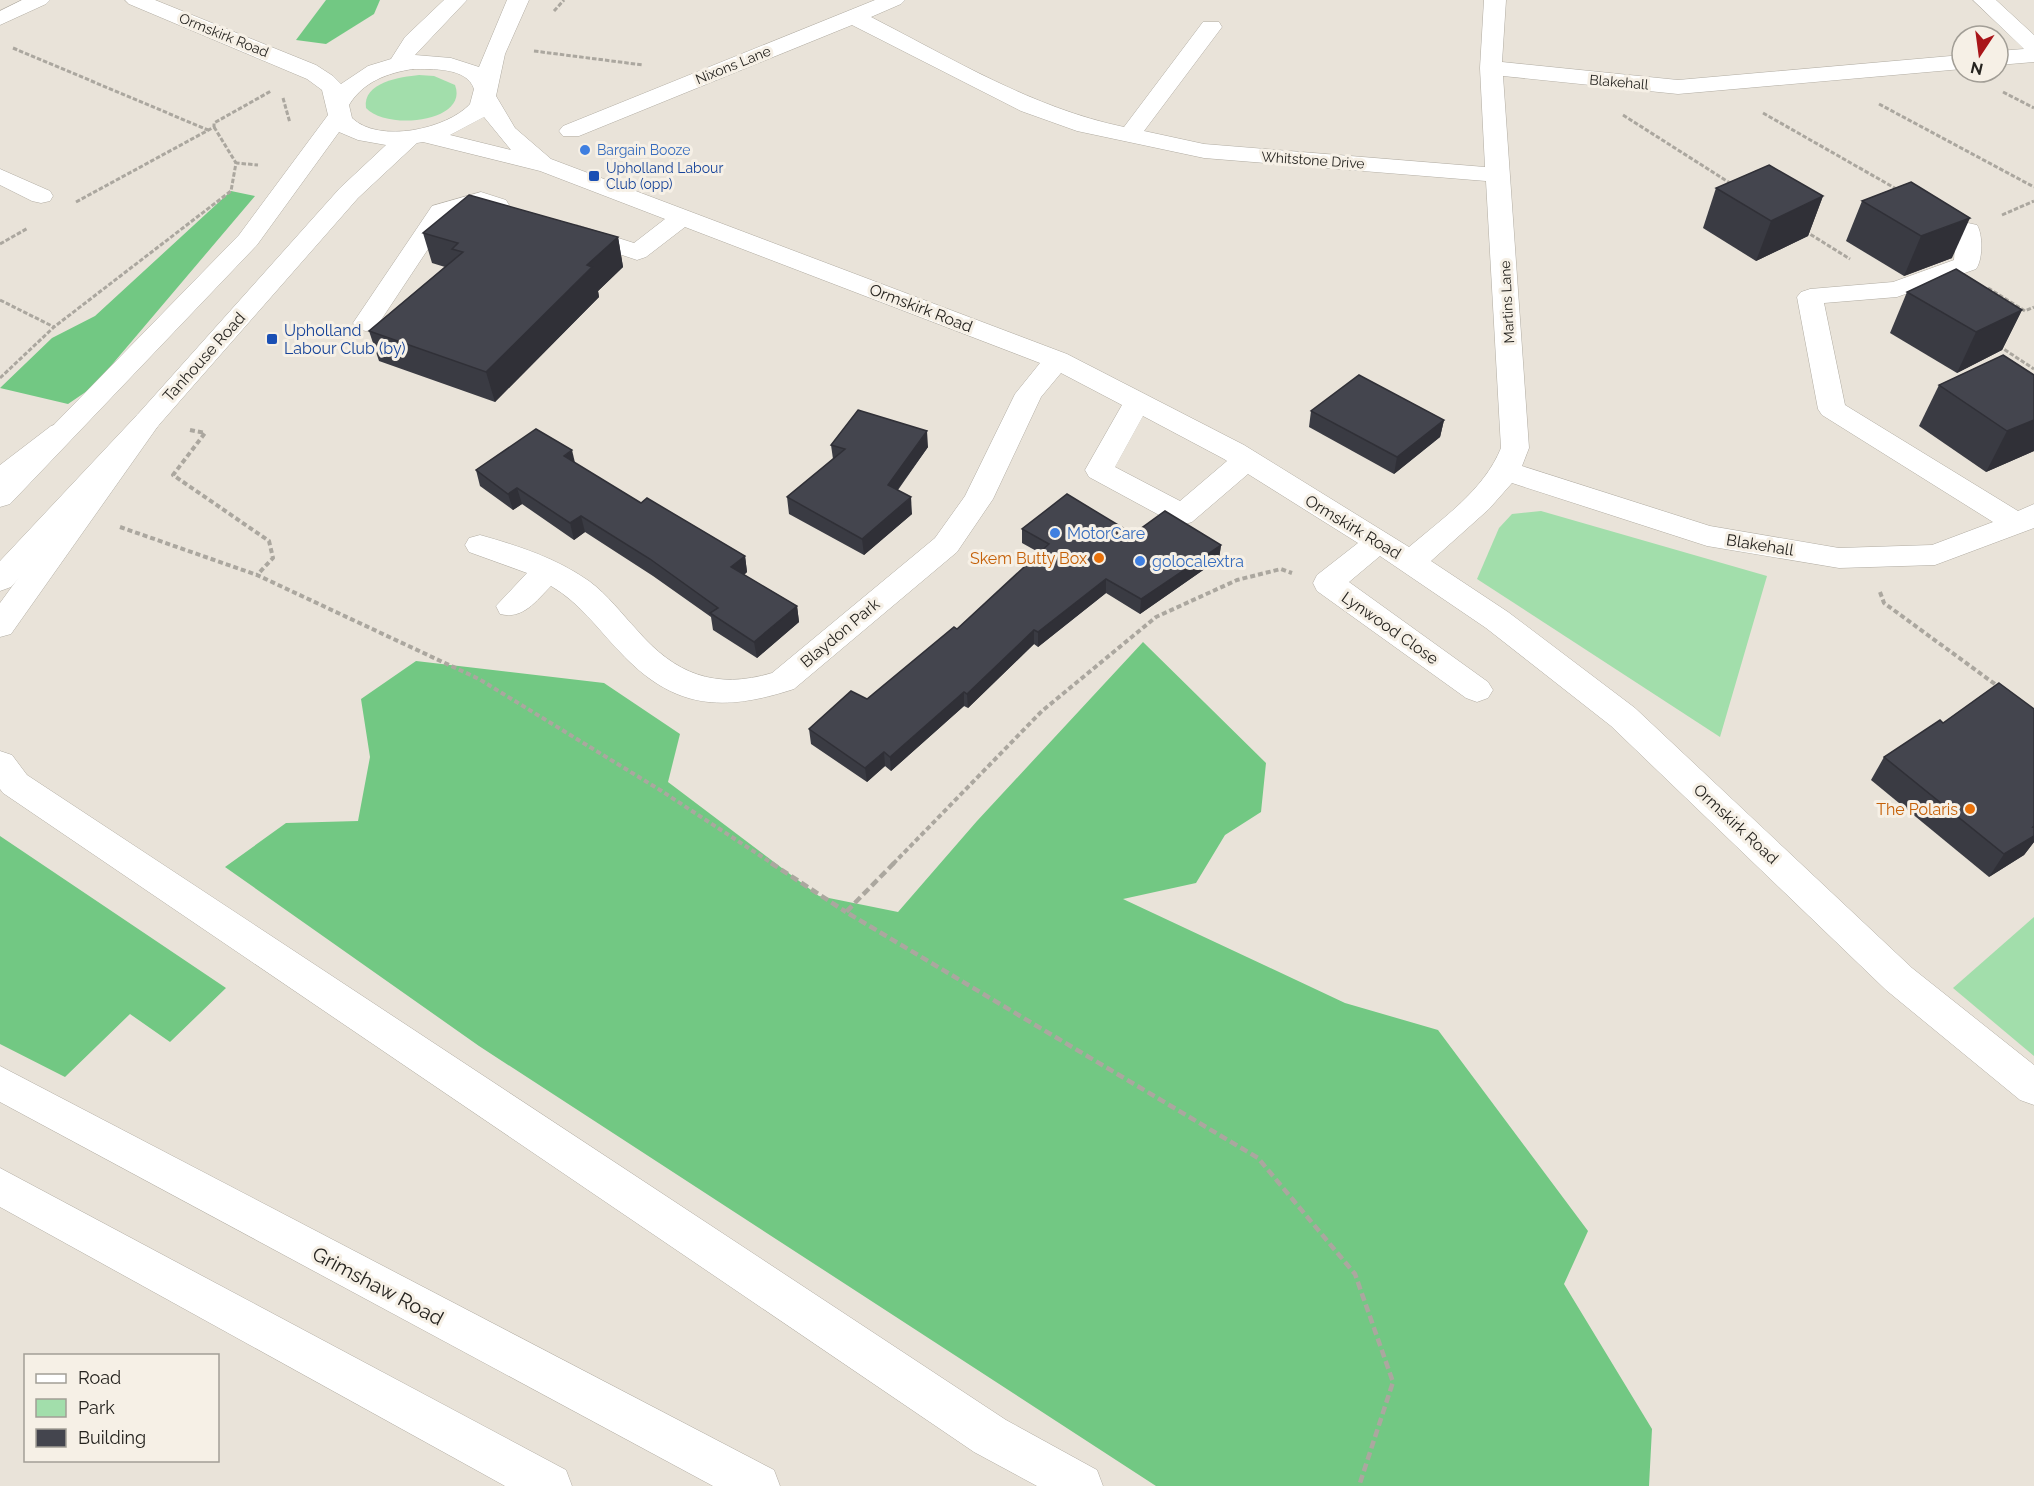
<svg xmlns="http://www.w3.org/2000/svg" width="2034" height="1486" viewBox="0 0 2034 1486" font-family="Raleway,sans-serif">
	<style>
		.green { fill: #a2deab }
		.forest { fill: #72c883 }
		.lines { fill: none; stroke-linecap: round; stroke-linejoin: round }
		.minor-casing { stroke: #b1aca2; stroke-width: 1 }
		.major-casing { stroke: #b1aca2; stroke-width: 1 }
		.path-far2 { stroke: #aba79f; stroke-width: 3; stroke-dasharray: 4.5 2; stroke-linecap: butt }
		.path-far1 { stroke: #aba79f; stroke-width: 4; stroke-dasharray: 5 3; stroke-linecap: butt }
		.path { stroke: #aba79f; stroke-width: 4.5; stroke-dasharray: 8 4; stroke-linecap: butt }
		.minor { fill: #fff; fill-rule: evenodd }
		.major { fill: #fff; fill-rule: evenodd }
		.wall { fill: #3a3b43 }
		.shaded-wall { fill: #303037 }
		.building { fill: #44454e; stroke: #303037; stroke-width: 1.5 }
		.shop-dot { fill: #3f7fe0; stroke: #f6f0e6; stroke-width: 2 }
		.transit-dot { fill: #1a4fb4; stroke: #f6f0e6; stroke-width: 2 }
		.food-dot { fill: #e8710a; stroke: #f6f0e6; stroke-width: 2 }
		.labels { text-anchor: middle; dominant-baseline: central; stroke-width: 6; stroke-linejoin: round; paint-order: stroke }
		.far-street-label { font-size: 14px; fill: #25231f; stroke: #f6f0e6 }
		.far-shop-label { font-size: 14px; fill: #366cbe; stroke: #f6f0e6; text-anchor: start }
		.far-transit-label { font-size: 14px; fill: #164399; stroke: #f6f0e6; text-anchor: start }
		.street-label { font-size: 16px; fill: #25231f; stroke: #f6f0e6 }
		.transit-label { font-size: 16px; fill: #164399; stroke: #f6f0e6; text-anchor: start }
		.shop-label { font-size: 16px; fill: #366cbe; stroke: #f6f0e6; text-anchor: start }
		.food-label { font-size: 16px; fill: #c56008; stroke: #f6f0e6; text-anchor: end }
		.near-street-label { font-size: 20px; fill: #25231f; stroke: #f6f0e6 }
	</style>
	<rect width="100%" height="100%" fill="#e9e3d9"/>
	<g class="green">
		<path d="M419,75L434,76L455,85C469,122 387,131 366,108C362,82 401,77 419,75Z"/>
		<polygon points="1541,511 1767,576 1720,737 1477,579 1499,528 1512,514"/>
		<polygon points="2034,917 2034,1056 1953,988"/>
	</g>
	<g class="forest">
		<polygon points="326,0 380,0 374,14 326,44 296,40"/>
		<polygon points="231,191 255,196 93,387 68,404 0,388 52,338 95,316"/>
		<polygon points="1143,642 1266,763 1261,812 1225,835 1196,883 1123,899 1345,1003 1438,1030 1588,1231 1564,1284 1652,1429 1649,1486 1156,1486 479,1046 225,867 286,823 358,821 370,757 361,699 416,661 604,683 680,734 668,782 819,896 898,912 977,821"/>
		<polygon points="0,836 226,988 170,1042 130,1014 65,1077 0,1044"/>
	</g>
	<g class="lines">
		<g class="minor-casing">
			<g id="minor">
				<polygon points="22,0 50,0 46,4 0,25 0,11"/>
				<path d="M125,0H155L316,65L333,76L341,84L368,66L391,59L405,37L444,0H467L415,55L451,58L479,67L507,0H529L505,54L496,96L515,128L551,159L1067,354L1244,445L1409,547C1443,518 1484,490 1501,448L1486,181L1204,158L1077,131L1021,111L852,25L579,136H563L559,131L563,126L875,0H905L901,4L871,17C953,59 1033,108 1124,127L1203,22H1219L1222,27L1144,131L1204,144L1485,167L1480,68L1484,0H1506L1502,62L1678,80L1962,55V69L1678,94L1503,76L1529,448L1522,466L1710,526L1839,548L1932,545L1993,522L1822,415L1818,409L1797,297L1801,292L1810,289L1893,282L1954,260L1956,230L1959,225L1968,223L1977,225C1983,234 1983,260 1976,269L1897,297L1824,303L1845,405L2018,511L2034,504V528L1935,565L1839,568L1707,546L1512,483L1489,509L1431,561L1508,612L1635,708L1912,968L2034,1065V1105L2020,1100L1886,990L1611,726L1486,628L1380,556L1349,582L1488,682L1493,690L1488,698L1477,702L1466,698L1317,591L1313,583L1317,575L1358,543L1248,474L1192,522L1182,525L1172,522L1089,477L1085,470L1122,405L1061,373L1041,397L993,499L957,552L794,689C723,712 674,710 620,652C597,628 580,603 551,586C536,601 523,620 500,614L496,606L527,573L469,552L465,545L469,538L480,535C519,546 556,558 589,581C608,595 621,613 637,630C675,674 715,690 772,673L935,538L965,496L1015,394L1040,363L685,227L646,257L637,260L568,237L565,232L568,227L577,225L634,243L665,219L540,171L423,142L417,143L358,198L158,426L11,587L0,591V561L138,414L340,188L386,145L358,140L339,132L257,245L10,504L0,507V480L239,235L328,115L322,90L307,79L129,4ZM413,69C431,69 467,67 474,89L470,104C447,129 379,144 352,118L349,105C363,82 387,73 413,69ZM484,117L511,150L450,135ZM1143,416L1224,459L1227,461L1180,501L1115,467Z"/>
				<polygon points="1973,0 1996,0 2034,35 2034,62 1998,65 1998,51 2024,49"/>
				<polygon points="0,169 50,191 53,196 50,201 41,203 32,201 0,185"/>
				<polygon points="481,192 506,200 509,205 506,210 497,212 480,207 450,216 375,329 366,331 357,329 353,323 432,206"/>
			</g>
		</g>
		<g class="major-casing">
			<g id="major">
				<polygon points="148,411 158,414 162,420 158,426 11,634 0,637 0,603 138,414"/>
				<polygon points="61,423 71,426 75,432 71,438 10,487 0,489 0,465 51,426"/>
				<polygon points="0,751 12,755 27,775 1006,1420 1097,1470 1103,1486 1037,1486 974,1452 3,793 0,789"/>
				<polygon points="0,1066 774,1470 780,1486 713,1486 0,1102"/>
				<polygon points="0,1168 566,1470 572,1486 505,1486 0,1207"/>
			</g>
		</g>
		<g class="path-far2">
			<polyline points="554,11 564,0"/>
			<polyline points="13,48 208,130"/>
			<polyline points="534,51 643,65"/>
			<polyline points="2003,92 2034,108"/>
			<polyline points="283,98 290,123"/>
			<polyline points="1879,104 2034,187"/>
			<polyline points="1763,113 1900,191"/>
			<polyline points="1623,115 1733,185"/>
			<polyline points="214,127 236,163"/>
			<polyline points="76,202 214,127 214,123 271,91"/>
			<polyline points="2002,215 2034,201"/>
			<polyline points="1805,231 1850,259"/>
			<polyline points="0,244 28,228"/>
			<polyline points="1988,288 2025,311 2034,307"/>
			<polyline points="0,300 54,327"/>
			<polyline points="1999,346 2034,369"/>
			<polyline points="0,378 54,327 231,191 236,163 258,165"/>
		</g>
		<g class="path-far1">
			<polyline points="190,430 205,433 173,475 269,541 273,558 257,575"/>
			<polyline points="120,527 257,575 479,679 660,790 773,864"/>
			<polyline points="1880,592 1884,603 1999,687"/>
			<polyline points="893,864 1042,711 1156,617 1237,580 1281,569 1292,573"/>
		</g>
		<g class="path">
			<polyline points="771,863 846,912"/>
			<polyline points="894,863 846,912 1258,1158 1355,1274 1393,1382 1359,1486"/>
		</g>
		<use href="#minor" class="minor"/>
		<use href="#major" class="major"/>
	</g>
	<g class="wall">
		<polygon points="1911,182 1952,258 1904,276 1846,241 1862,201"/>
		<polygon points="1716,188 1823,196 1808,236 1756,261 1703,228"/>
		<polygon points="423,233 618,237 623,267 598,291 599,297 495,402 379,361 369,331 445,267 432,263"/>
		<polygon points="1907,292 2022,310 2002,350 1957,373 1890,333"/>
		<polygon points="2034,375 2034,451 1986,472 1919,426 1939,385"/>
		<polygon points="1311,411 1444,420 1440,437 1394,474 1309,427"/>
		<polygon points="831,445 928,447 898,490 912,514 864,555 789,514 787,497 833,459"/>
		<polygon points="575,463 641,503 745,556 747,572 744,575 797,606 799,622 757,658 713,630 711,617 653,576 585,532 574,540 522,504 513,510 480,486 476,470"/>
		<polygon points="1022,529 1133,534 1221,545 1219,559 1140,614 1106,593 1038,647 1034,644 968,708 964,706 891,771 885,766 867,782 811,744 809,729 867,699 957,629 1040,553 1022,543"/>
		<polygon points="2034,709 2034,842 2024,855 1989,877 1871,780 1884,757 1943,723"/>
	</g>
	<g class="shaded-wall">
		<polygon points="1823,196 1808,236 1756,261 1771,221"/>
		<polygon points="1970,218 1952,258 1904,276 1921,236"/>
		<polygon points="618,237 623,267 598,291 599,297 495,402 486,372 587,265"/>
		<polygon points="2022,310 2002,350 1957,373 1976,332"/>
		<polygon points="1444,420 1440,437 1394,474 1397,457"/>
		<polygon points="2034,420 2034,451 1986,472 2007,431"/>
		<polygon points="927,431 928,447 889,501 888,485"/>
		<polygon points="572,450 576,467 564,456"/>
		<polygon points="517,488 522,504 513,510 508,494"/>
		<polygon points="911,497 912,514 864,555 862,539"/>
		<polygon points="581,516 585,532 574,540 570,523"/>
		<polygon points="1221,545 1219,559 1140,614 1141,599"/>
		<polygon points="745,556 747,572 733,583 731,567"/>
		<polygon points="1106,579 1106,593 1038,647 1038,632"/>
		<polygon points="797,606 799,622 757,658 754,642"/>
		<polygon points="1034,630 1034,644 968,708 967,694"/>
		<polygon points="964,692 964,706 891,771 890,757"/>
		<polygon points="884,752 885,766 867,782 865,768"/>
		<polygon points="2034,826 2034,842 2024,855 1989,877 2004,854"/>
	</g>
	<g class="building">
		<polygon points="1769,165 1823,196 1771,221 1716,188"/>
		<polygon points="1911,182 1970,218 1921,236 1862,201"/>
		<polygon points="469,195 618,237 587,265 592,267 486,372 369,331 463,252 452,249 458,243 423,233"/>
		<polygon points="1956,269 2022,310 1976,332 1907,292"/>
		<polygon points="2003,355 2034,375 2034,420 2007,431 1939,385"/>
		<polygon points="1359,375 1444,420 1397,457 1311,411"/>
		<polygon points="858,410 927,431 888,485 911,497 862,539 787,497 845,449 831,445"/>
		<polygon points="536,429 572,450 564,456 641,503 647,498 745,556 731,567 797,606 754,642 710,613 718,608 650,559 581,516 570,523 517,488 508,494 476,470"/>
		<polygon points="1067,494 1133,534 1165,511 1221,545 1141,599 1106,579 1038,632 1034,630 967,694 964,692 890,757 884,752 865,768 809,729 851,691 867,699 954,627 957,629 1049,544 1022,529"/>
		<polygon points="1999,683 2034,709 2034,826 2033,827 2034,827 2034,836 2004,854 1884,757 1940,720 1943,723"/>
	</g>
	<g class="shop-dot">
		<circle cx="585" cy="150" r="6"/>
		<circle cx="1055" cy="533" r="6"/>
		<circle cx="1140" cy="561" r="6"/>
	</g>
	<g class="transit-dot">
		<rect x="588" y="170" width="12" height="12" rx="3"/>
		<rect x="266" y="333" width="12" height="12" rx="3"/>
	</g>
	<g class="food-dot">
		<circle cx="1099" cy="558" r="6"/>
		<circle cx="1970" cy="809" r="6"/>
	</g>
	<g class="labels">
		<g class="far-street-label">
			<text transform="translate(224 35) rotate(22)">Ormskirk Road</text>
			<text transform="translate(733 65) rotate(-22)">Nixons Lane</text>
			<text transform="translate(1619 82) rotate(5)">Blakehall</text>
			<text transform="translate(1313 160) rotate(4)">Whitstone Drive</text>
			<text transform="translate(1507 302) rotate(-93)">Martins Lane</text>
		</g>
		<g class="far-shop-label">
			<text x="597" y="150">Bargain Booze</text>
		</g>
		<g class="far-transit-label">
			<text x="606" y="168">Upholland Labour<tspan x="606" dy="16">Club (opp)</tspan></text>
		</g>
		<g class="street-label">
			<text transform="translate(921 308) rotate(21)">Ormskirk Road</text>
			<text transform="translate(204 357) rotate(-48)">Tanhouse Road</text>
			<text transform="translate(1353 527) rotate(31)">Ormskirk Road</text>
			<text transform="translate(1760 545) rotate(9)">Blakehall</text>
			<text transform="translate(1390 628) rotate(35)">Lynwood Close</text>
			<text transform="translate(840 633) rotate(-40)">Blaydon Park</text>
			<text transform="translate(1736 824) rotate(43)">Ormskirk Road</text>
		</g>
		<g class="transit-label">
			<text x="284" y="330">Upholland<tspan x="284" dy="18">Labour Club (by)</tspan></text>
		</g>
		<g class="shop-label">
			<text x="1067" y="533">MotorCare</text>
			<text x="1152" y="561">golocalextra</text>
		</g>
		<g class="food-label">
			<text x="1087" y="558">Skem Butty Box</text>
			<text x="1958" y="809">The Polaris</text>
		</g>
		<g class="near-street-label">
			<text transform="translate(378 1286) rotate(28)">Grimshaw Road</text>
		</g>
	</g>
	<rect x="24" y="1354" width="195" height="108" fill="#f6f0e6" stroke="#a29e96" stroke-width="1.5"/>
	<rect x="36" y="1374" width="30" height="9" fill="#ffffff" stroke="#a29e96" stroke-width="1.5"/>
	<text x="78" y="1384" font-size="18" fill="#25231f">Road</text>
	<rect x="36" y="1399" width="30" height="18" fill="#a2deab" stroke="#a29e96" stroke-width="1.5"/>
	<text x="78" y="1414" font-size="18" fill="#25231f">Park</text>
	<rect x="36" y="1429" width="30" height="18" fill="#44454e" stroke="#a29e96" stroke-width="1.5"/>
	<text x="78" y="1444" font-size="18" fill="#25231f">Building</text>
	<g transform="translate(1980 54) rotate(193)"><circle r="28" fill="#f6f0e6" stroke="#a29e96" stroke-width="1.5"/>
	<path d="M0-4.5L10 22L0 15L-10 22Z" fill="#a91519"/>
	<text y="-9" font-size="16" font-weight="bold" text-anchor="middle" fill="#25231f">N</text>
	</g>
</svg>
